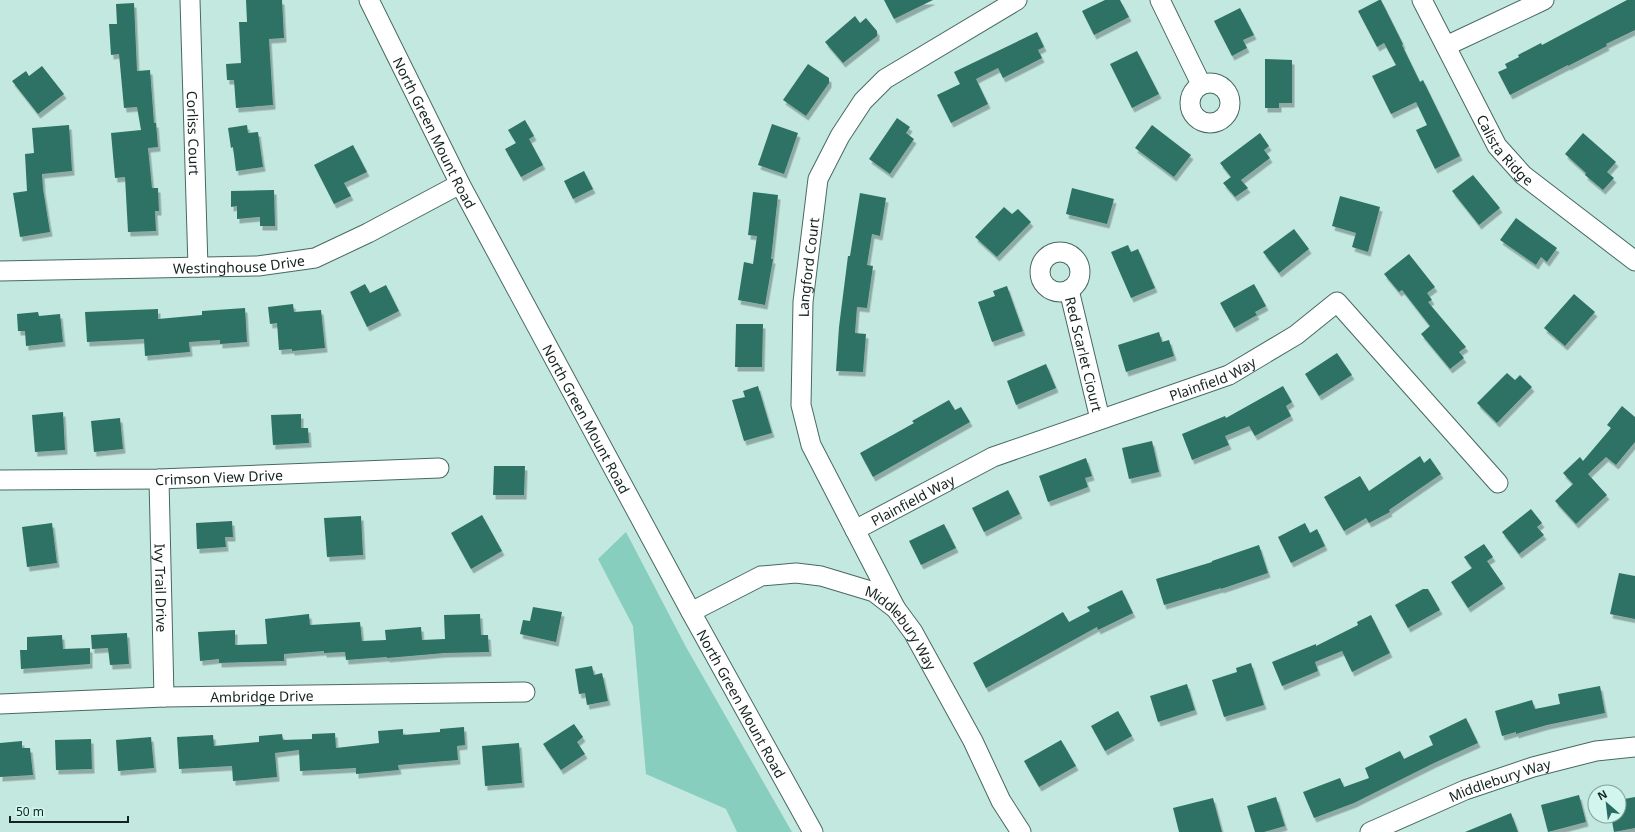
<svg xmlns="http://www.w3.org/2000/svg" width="1635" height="832" viewBox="0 0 1635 832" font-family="'Noto Sans',sans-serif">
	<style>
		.green { fill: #87cebe }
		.building { fill: #2d7265; filter: url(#shadow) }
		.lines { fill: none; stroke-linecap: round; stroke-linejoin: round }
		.minor-casing { stroke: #476961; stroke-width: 21 }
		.minor { stroke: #fff; stroke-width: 19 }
		.labels { text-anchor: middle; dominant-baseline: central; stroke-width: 4; stroke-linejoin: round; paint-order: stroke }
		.street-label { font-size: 14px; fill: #152320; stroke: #d0f6ed }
	</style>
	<defs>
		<filter id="shadow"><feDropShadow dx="2.5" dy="4.5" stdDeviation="0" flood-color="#0004"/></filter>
	</defs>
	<rect width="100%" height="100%" fill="#c3e8df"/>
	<polygon class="green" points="626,532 686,647 792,832 737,832 726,809 646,774 633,626 598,559"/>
	<g class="building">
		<polygon points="246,0 282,0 284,38 269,39 273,105 236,108 234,80 227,80 226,64 241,63 239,22 247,22"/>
		<polygon points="884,0 933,0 894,19"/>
		<polygon points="1105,0 1120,0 1129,17 1094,35 1082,11"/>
		<polygon points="1379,0 1381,0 1403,44 1402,45 1420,82 1423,80 1460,156 1435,169 1416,130 1427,125 1416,102 1391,114 1372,76 1396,65 1384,43 1377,47 1358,11"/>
		<polygon points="1627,0 1635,0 1635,30 1606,44 1607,46 1568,66 1568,65 1510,95 1498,72 1507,68 1505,64 1519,57 1518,55 1541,43 1542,45"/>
		<polygon points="134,3 137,71 150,70 154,123 156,123 158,147 148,148 152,188 158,188 159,211 155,211 156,231 128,232 125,177 115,178 111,133 141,130 137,107 124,108 119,54 111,55 109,24 117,24 116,4"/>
		<polygon points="1240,8 1254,35 1243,40 1247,48 1232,56 1214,21"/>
		<polygon points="855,16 860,23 866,18 877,31 877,36 843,63 825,42"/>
		<polygon points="1037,32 1044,47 1038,50 1042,58 1003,78 998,68 976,79 988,104 951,123 937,95 960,84 954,72"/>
		<polygon points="1137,51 1159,94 1132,108 1110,64"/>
		<polygon points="1265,59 1292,60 1292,103 1279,103 1279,108 1265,108"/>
		<polygon points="808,64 829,78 829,83 806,116 783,100"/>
		<polygon points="42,66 64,94 38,114 12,81 26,71 29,76"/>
		<polygon points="897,118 910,127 906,133 914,139 890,174 869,159"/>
		<polygon points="525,120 534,136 529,139 543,165 521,177 505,149 516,143 508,130"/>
		<polygon points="772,124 798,133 784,174 758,165"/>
		<polygon points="69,125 72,171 42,174 43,189 50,232 20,237 13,193 27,191 25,154 34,153 32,128"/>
		<polygon points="247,125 248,133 258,132 263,167 236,171 233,147 231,148 228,128"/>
		<polygon points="1152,125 1191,155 1174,177 1135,148"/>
		<polygon points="1260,133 1269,146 1264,150 1270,158 1241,180 1248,188 1235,197 1223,183 1231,177 1220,163"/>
		<polygon points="1583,133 1616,162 1607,172 1614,178 1603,190 1585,175 1586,173 1565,154"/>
		<polygon points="353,145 367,172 344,183 351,196 334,204 314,165"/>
		<polygon points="584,171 593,189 573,199 564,181"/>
		<polygon points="1473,175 1500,208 1479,225 1452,191"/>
		<polygon points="1072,188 1114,199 1107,224 1066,214"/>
		<polygon points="274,190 275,226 260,226 260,217 237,219 237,206 231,207 231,191"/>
		<polygon points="753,192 778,195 771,259 773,259 765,305 738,300 744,262 753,264 757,236 748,235"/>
		<polygon points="860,193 886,198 880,236 872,234 867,265 873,266 867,308 857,307 855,333 866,334 863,372 836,371 839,327 848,256 850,256"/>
		<polygon points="1340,196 1380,207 1368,252 1352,247 1356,233 1332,226"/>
		<polygon points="1004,207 1012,214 1018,209 1031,222 997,257 975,237"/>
		<polygon points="1516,218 1557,248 1547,262 1541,257 1536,265 1500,240"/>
		<polygon points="1294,229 1309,249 1279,273 1263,252"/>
		<polygon points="1128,245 1131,252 1138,249 1155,288 1131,298 1111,252"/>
		<polygon points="1409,254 1435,287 1427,293 1432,300 1428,302 1466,347 1459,352 1464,358 1450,369 1421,334 1430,326 1402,290 1399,292 1384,274"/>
		<polygon points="365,284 370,293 386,285 399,311 367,327 350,292"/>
		<polygon points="1254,284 1266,306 1255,312 1257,315 1234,328 1220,303"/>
		<polygon points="1007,286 1023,331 992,342 978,302 995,296 993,291"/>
		<polygon points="1574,294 1595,312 1565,346 1544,328"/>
		<polygon points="293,304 294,312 321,310 325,348 292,351 292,349 279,350 277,323 270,324 268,307"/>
		<polygon points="245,308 247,342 220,344 220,340 189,342 190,352 145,356 144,339 87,342 85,312 158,309 158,319 202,315 202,311"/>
		<polygon points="38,312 39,316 60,314 63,342 26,346 25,331 18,331 17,314"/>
		<polygon points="736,324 763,324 762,367 735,367"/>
		<polygon points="1159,332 1162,342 1169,340 1174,356 1126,372 1118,345"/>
		<polygon points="1337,353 1352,375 1319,396 1305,374"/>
		<polygon points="1046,364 1056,388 1016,405 1007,381"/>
		<polygon points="1507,373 1515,380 1520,375 1532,387 1497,423 1477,403"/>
		<polygon points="758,386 772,433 744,441 732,400 745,397 743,391"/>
		<polygon points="1283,386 1292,402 1286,406 1291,416 1255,436 1249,426 1225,436 1229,445 1192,460 1182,434 1225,416 1226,418"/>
		<polygon points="949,400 955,410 961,407 970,422 873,477 860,453 914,423 912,421"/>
		<polygon points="1622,406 1635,417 1635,442 1616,465 1606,457 1588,474 1607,495 1576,524 1555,501 1573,484 1563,473 1580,457 1583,461 1611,428 1607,425"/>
		<polygon points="63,412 65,450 35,452 32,415"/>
		<polygon points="301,414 301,428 308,428 309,443 273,445 271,415"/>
		<polygon points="120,418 123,449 94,452 91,421"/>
		<polygon points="1152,441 1159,472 1129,479 1122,448"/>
		<polygon points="1420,456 1424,463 1430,458 1441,474 1389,510 1390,512 1369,523 1366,518 1344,531 1324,497 1360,476 1369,491"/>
		<polygon points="1086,458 1092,476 1085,478 1088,487 1048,502 1039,476"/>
		<polygon points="494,466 525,466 524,495 493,495"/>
		<polygon points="1008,490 1020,514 984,532 972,508"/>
		<polygon points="1531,509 1542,523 1537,527 1544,535 1519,554 1502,532"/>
		<polygon points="482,515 502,551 471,569 451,533"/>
		<polygon points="361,516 363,555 327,557 324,518"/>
		<polygon points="232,521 233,537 225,537 226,547 197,549 196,523"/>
		<polygon points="52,523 57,563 27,567 22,527"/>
		<polygon points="1305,523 1310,533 1317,529 1325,546 1291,563 1278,537"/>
		<polygon points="944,524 956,548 921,565 909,541"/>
		<polygon points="1484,544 1493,557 1487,561 1503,584 1468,608 1451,582 1472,568 1464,557"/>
		<polygon points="1259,545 1268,573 1221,589 1221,588 1164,605 1156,579 1212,562 1212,561"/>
		<polygon points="1619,573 1635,576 1635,619 1610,614"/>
		<polygon points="1423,589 1428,589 1440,610 1408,628 1395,605"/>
		<polygon points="1122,590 1133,613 1098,630 1097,627 986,688 973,663 1063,612 1069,622 1090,611 1087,607"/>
		<polygon points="533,607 562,612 556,642 520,634 523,620 530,621"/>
		<polygon points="309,614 310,625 360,622 362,641 386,640 385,630 421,627 422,640 445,639 444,615 480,614 481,635 488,635 489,652 445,653 387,658 387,657 346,660 345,652 324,653 324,651 284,654 284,661 219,663 219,659 200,661 198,632 235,630 235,645 267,644 265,619"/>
		<polygon points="1371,615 1390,653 1352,672 1342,651 1315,662 1318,671 1282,686 1272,662 1316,644 1316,646 1358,625 1357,622"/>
		<polygon points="127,633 129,664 110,665 108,648 92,649 91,635"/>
		<polygon points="62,635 63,649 90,648 90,664 21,669 20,650 27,650 27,637"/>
		<polygon points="1251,663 1264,705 1224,717 1212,680 1237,672 1236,668"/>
		<polygon points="592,666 594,675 602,673 608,701 587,705 585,693 579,694 575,669"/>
		<polygon points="1187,684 1195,710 1158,722 1150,696"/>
		<polygon points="1600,686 1605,713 1547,725 1516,734 1516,732 1502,736 1495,711 1532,700 1535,709 1560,704 1558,694"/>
		<polygon points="1118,711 1132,736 1105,751 1091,726"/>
		<polygon points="1466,718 1478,743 1434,763 1354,803 1314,818 1303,792 1340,778 1344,787 1369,778 1365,768 1400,751 1404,759 1410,756 1433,745 1429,736"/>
		<polygon points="574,724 583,737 577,742 585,754 561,770 543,744"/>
		<polygon points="464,727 465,745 457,746 458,760 398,765 399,770 356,774 356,768 300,771 299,750 275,753 277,777 233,781 232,766 179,769 177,737 213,735 214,746 259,742 259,736 282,734 283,740 312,739 312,734 335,733 336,748 379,743 378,731 403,729 403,735 440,732 440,729"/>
		<polygon points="151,737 154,768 118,771 116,740"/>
		<polygon points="91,739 92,769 56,770 55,740"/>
		<polygon points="1061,740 1076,766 1039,787 1024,761"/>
		<polygon points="22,741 22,748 30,748 33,775 0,777 0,743"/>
		<polygon points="519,743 522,783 485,786 482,746"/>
		<polygon points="1579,795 1586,822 1548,832 1541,805"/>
		<polygon points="1276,797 1285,826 1264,832 1255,832 1247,806"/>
		<polygon points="1635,797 1635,828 1614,832 1611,816 1619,816 1619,800"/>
		<polygon points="1213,798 1222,832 1179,832 1173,808"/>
		<polygon points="1511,813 1518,832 1465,832"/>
	</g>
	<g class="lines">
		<g class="minor-casing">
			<g id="minor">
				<path id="s1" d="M190,0L198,267"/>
				<path id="s2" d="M369,0L460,184L691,612L813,832"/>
				<polyline points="1160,0 1201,84"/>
				<path id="s3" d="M1422,0L1497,146L1523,175L1635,261"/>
				<polyline points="1446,46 1544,0"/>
				<circle cx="1210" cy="103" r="20"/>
				<circle cx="1060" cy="272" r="20"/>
				<path id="s4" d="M0,271L258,266L315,258L368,233L460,184"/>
				<path id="s5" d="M1069,290L1100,419"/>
				<path id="s6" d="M159,479L164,697"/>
				<path id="s7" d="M0,480L159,479L439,468"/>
				<path id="s8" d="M855,530L993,457L1229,375L1296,335L1337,302L1498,483"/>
				<path id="s9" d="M896,609L811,445L801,405L803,302L818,179L840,136L863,101L885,79L1017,0"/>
				<path id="s10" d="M691,612L761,576L796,573L821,576L874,592L896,609L913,632L973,741L1001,801L1021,832"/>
				<path id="s11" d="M0,704L164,697L525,692"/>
				<path id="s12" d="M1370,832L1465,790L1533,767L1596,751L1635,747"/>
			</g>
		</g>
		<use href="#minor" class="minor"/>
	</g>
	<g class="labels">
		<g class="street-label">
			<text stroke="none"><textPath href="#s2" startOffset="148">North Green Mount Road</textPath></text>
			<text stroke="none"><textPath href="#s1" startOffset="133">Corliss Court</textPath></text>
			<text stroke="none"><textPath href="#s3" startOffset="172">Calista Ridge</textPath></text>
			<text stroke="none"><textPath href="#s4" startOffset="239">Westinghouse Drive</textPath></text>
			<text stroke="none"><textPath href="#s9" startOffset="364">Langford Court</textPath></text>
			<text stroke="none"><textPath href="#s5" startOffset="66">Red Scarlet Ciourt</textPath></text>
			<text stroke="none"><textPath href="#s8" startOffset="389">Plainfield Way</textPath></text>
			<text stroke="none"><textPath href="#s2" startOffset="472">North Green Mount Road</textPath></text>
			<text stroke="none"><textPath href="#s7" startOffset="219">Crimson View Drive</textPath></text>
			<text stroke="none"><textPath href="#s8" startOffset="65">Plainfield Way</textPath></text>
			<text stroke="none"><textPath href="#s6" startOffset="109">Ivy Trail Drive</textPath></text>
			<text stroke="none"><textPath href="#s10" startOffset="239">Middlebury Way</textPath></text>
			<text stroke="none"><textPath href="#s11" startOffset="262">Ambridge Drive</textPath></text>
			<text stroke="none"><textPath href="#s2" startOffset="796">North Green Mount Road</textPath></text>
			<text stroke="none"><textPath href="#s12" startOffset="140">Middlebury Way</textPath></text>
		</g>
	</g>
	<g transform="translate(1607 804) rotate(332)"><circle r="19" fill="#d0f6ed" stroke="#85a29b"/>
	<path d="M0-3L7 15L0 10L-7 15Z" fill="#276c60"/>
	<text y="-6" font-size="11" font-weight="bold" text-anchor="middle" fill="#152320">N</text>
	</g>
	<path d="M10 816v6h118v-6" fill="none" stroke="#152320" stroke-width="2"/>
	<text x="16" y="816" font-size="12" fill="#152320" stroke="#d0f6ed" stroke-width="3" paint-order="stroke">50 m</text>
</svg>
